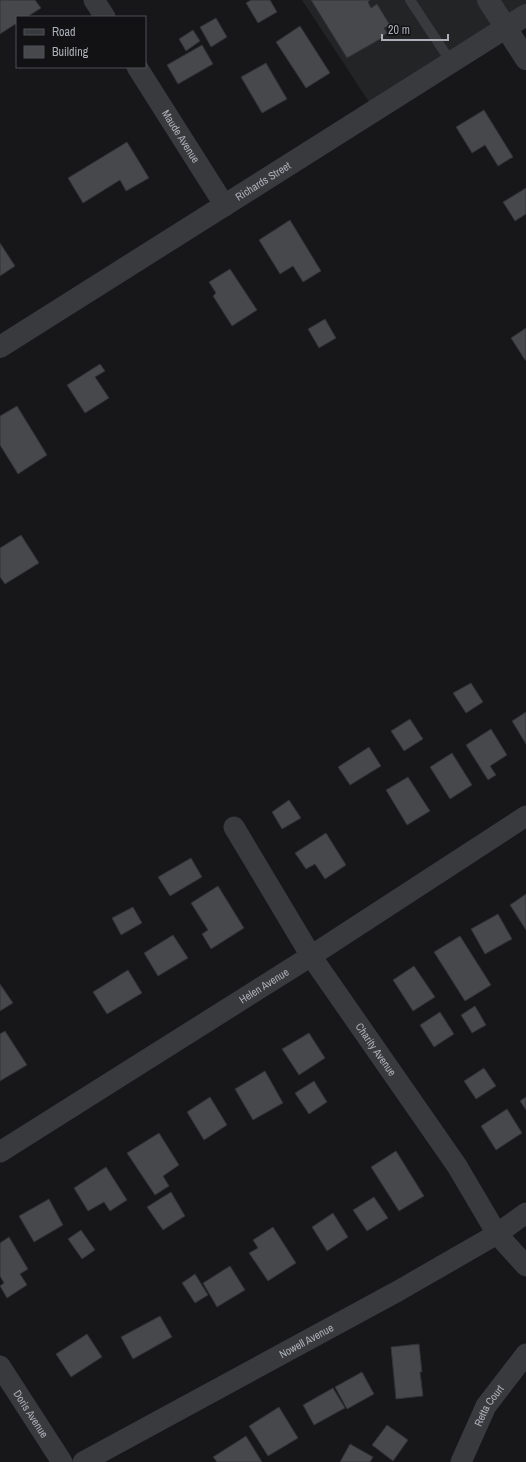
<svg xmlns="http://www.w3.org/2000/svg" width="526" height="1462" viewBox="0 0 526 1462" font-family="'Archivo Narrow',sans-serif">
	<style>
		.built { fill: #232426 }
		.building { fill: #46484c; stroke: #323235 }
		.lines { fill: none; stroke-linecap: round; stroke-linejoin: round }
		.service { stroke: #393a3e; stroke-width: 10 }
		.minor { stroke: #393a3e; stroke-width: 21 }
		.tertiary { stroke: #393a3e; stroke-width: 22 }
		.labels { text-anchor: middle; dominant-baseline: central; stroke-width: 3; stroke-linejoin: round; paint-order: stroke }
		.street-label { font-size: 11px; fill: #abb0b8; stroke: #121214 }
	</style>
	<rect width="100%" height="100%" fill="#171719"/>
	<g class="built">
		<polygon points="302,0 480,0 497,26 371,105"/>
		<polygon points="492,0 526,0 526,12 507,24"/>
	</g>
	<g class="building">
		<polygon points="0,0 35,0 41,8 27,17 17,17 17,23 0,34"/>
		<polygon points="251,0 270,0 277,12 258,23 246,3"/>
		<polygon points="311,0 370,0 368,2 371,8 377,4 390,25 384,28 387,33 381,37 382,38 347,58"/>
		<polygon points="216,18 227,37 211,47 200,27"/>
		<polygon points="300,26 330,73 306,88 276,42"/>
		<polygon points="193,30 200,41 186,51 179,39"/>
		<polygon points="202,45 213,64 178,84 167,65"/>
		<polygon points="266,63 287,99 262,113 241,77"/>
		<polygon points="484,110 513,157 498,166 485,145 472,153 456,127"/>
		<polygon points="127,142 149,178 126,191 120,180 83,203 68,178"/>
		<polygon points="526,188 526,214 515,221 503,202"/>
		<polygon points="290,220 321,271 303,282 293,266 280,274 259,240"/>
		<polygon points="0,243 15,266 0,276"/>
		<polygon points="230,269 257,310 232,326 213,296 216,293 209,282"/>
		<polygon points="325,319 336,338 319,348 308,329"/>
		<polygon points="526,328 526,360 525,360 511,338"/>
		<polygon points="100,364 105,371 95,377 109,398 85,413 67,385"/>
		<polygon points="17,406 47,455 18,474 0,445 0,416"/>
		<polygon points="21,535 39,563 5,584 0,577 0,548"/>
		<polygon points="471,683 483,702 466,713 453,693"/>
		<polygon points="526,712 526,744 512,721"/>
		<polygon points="410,719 423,739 404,751 391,731"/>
		<polygon points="491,729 507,755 490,766 496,775 488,780 466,745"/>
		<polygon points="369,747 381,766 350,785 338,767"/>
		<polygon points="452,753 472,785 450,799 430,767"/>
		<polygon points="408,777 430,811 407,825 386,790"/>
		<polygon points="289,800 301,818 282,829 272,812"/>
		<polygon points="326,833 346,865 325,879 315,864 306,869 295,853"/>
		<polygon points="191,858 202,877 170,896 158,877"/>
		<polygon points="218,886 244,928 211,949 202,934 208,930 191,903"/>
		<polygon points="526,894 526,930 510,905"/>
		<polygon points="133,907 142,923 121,935 112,918"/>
		<polygon points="498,914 512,939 485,954 471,929"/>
		<polygon points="173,935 188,958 158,976 144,953"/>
		<polygon points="460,936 491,985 465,1001 434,952"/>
		<polygon points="414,966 435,997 413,1011 393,980"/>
		<polygon points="128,970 142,993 107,1014 93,992"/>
		<polygon points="0,984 13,1003 0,1011"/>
		<polygon points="475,1006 486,1025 472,1033 461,1015"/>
		<polygon points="440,1012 454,1034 434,1047 420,1025"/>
		<polygon points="5,1031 27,1065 0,1081 0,1034"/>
		<polygon points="309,1033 325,1058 299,1075 282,1049"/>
		<polygon points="484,1068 496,1086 476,1099 464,1081"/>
		<polygon points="265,1071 283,1103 253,1120 235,1089"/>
		<polygon points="314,1081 327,1102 309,1114 295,1093"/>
		<polygon points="210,1097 227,1125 204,1140 187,1112"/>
		<polygon points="526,1097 526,1110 520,1101"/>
		<polygon points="507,1109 522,1133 496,1150 481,1126"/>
		<polygon points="159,1133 179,1165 163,1176 169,1186 155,1195 127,1153"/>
		<polygon points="396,1151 424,1196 399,1211 371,1167"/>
		<polygon points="106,1167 127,1200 110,1211 104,1202 88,1211 74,1188"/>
		<polygon points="171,1192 185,1216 163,1230 147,1207"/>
		<polygon points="374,1197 388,1218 367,1231 353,1210"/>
		<polygon points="49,1199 63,1225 34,1242 19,1216"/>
		<polygon points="333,1213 348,1237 327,1251 312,1227"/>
		<polygon points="273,1227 296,1263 268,1281 249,1253 258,1248 253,1240"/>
		<polygon points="81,1230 95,1250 82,1259 68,1239"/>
		<polygon points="9,1237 28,1269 20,1274 27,1285 7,1298 0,1286 4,1283 0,1276 0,1243"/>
		<polygon points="230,1266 245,1290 217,1307 203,1283"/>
		<polygon points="195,1274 208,1295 195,1303 182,1283"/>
		<polygon points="160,1316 172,1337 133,1359 121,1337"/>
		<polygon points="87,1334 102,1357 71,1377 56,1354"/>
		<polygon points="419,1344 422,1372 420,1372 423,1396 396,1399 391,1347"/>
		<polygon points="362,1372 374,1394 347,1409 335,1387"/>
		<polygon points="333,1388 345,1408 314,1425 303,1405"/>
		<polygon points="279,1407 298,1438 268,1456 249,1426"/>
		<polygon points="387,1425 408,1440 393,1461 372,1445"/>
		<polygon points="246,1436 262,1462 217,1462 213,1457"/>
		<polygon points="350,1444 373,1457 370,1462 340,1462"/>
	</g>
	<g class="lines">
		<polyline class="service" points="410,0 451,62"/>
		<g class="minor">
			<polyline points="94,0 105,17"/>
			<path id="s1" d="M137,67L225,206"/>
			<path id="s2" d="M234,827L311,956L457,1166L497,1234L526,1266"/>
			<path id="s3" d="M0,1152L311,956L526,816"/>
			<path id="s4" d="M0,1366L62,1462"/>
			<path id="s5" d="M83,1462L398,1291L497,1234L526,1213"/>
			<path id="s6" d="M461,1462L486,1406L526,1354"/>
		</g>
		<g class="tertiary">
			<polyline points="488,0 526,59"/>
			<path id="s7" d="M0,347L526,15"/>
		</g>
	</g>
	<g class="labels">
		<g class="street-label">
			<text stroke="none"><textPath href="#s1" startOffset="82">Maude Avenue</textPath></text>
			<text stroke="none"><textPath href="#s7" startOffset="311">Richards Street</textPath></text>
			<text stroke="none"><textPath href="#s3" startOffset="312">Helen Avenue</textPath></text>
			<text stroke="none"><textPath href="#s2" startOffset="264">Charity Avenue</textPath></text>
			<text stroke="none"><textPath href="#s5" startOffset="254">Nowell Avenue</textPath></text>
			<text stroke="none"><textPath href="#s6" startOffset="63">Retta Court</textPath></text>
			<text stroke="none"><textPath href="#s4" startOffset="57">Doris Avenue</textPath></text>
		</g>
	</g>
	<rect x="16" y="16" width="130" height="52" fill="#121214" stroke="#4f5156"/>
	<rect x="24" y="29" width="20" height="6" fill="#393a3e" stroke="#4f5156"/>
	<text x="52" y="36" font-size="12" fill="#abb0b8">Road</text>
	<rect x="24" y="46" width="20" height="12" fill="#46484c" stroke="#4f5156"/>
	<text x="52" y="56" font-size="12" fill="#abb0b8">Building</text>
	<path d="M382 34v6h66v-6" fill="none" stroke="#abb0b8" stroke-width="2"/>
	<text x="388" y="34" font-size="12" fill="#abb0b8" stroke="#121214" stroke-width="3" paint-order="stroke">20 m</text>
</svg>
